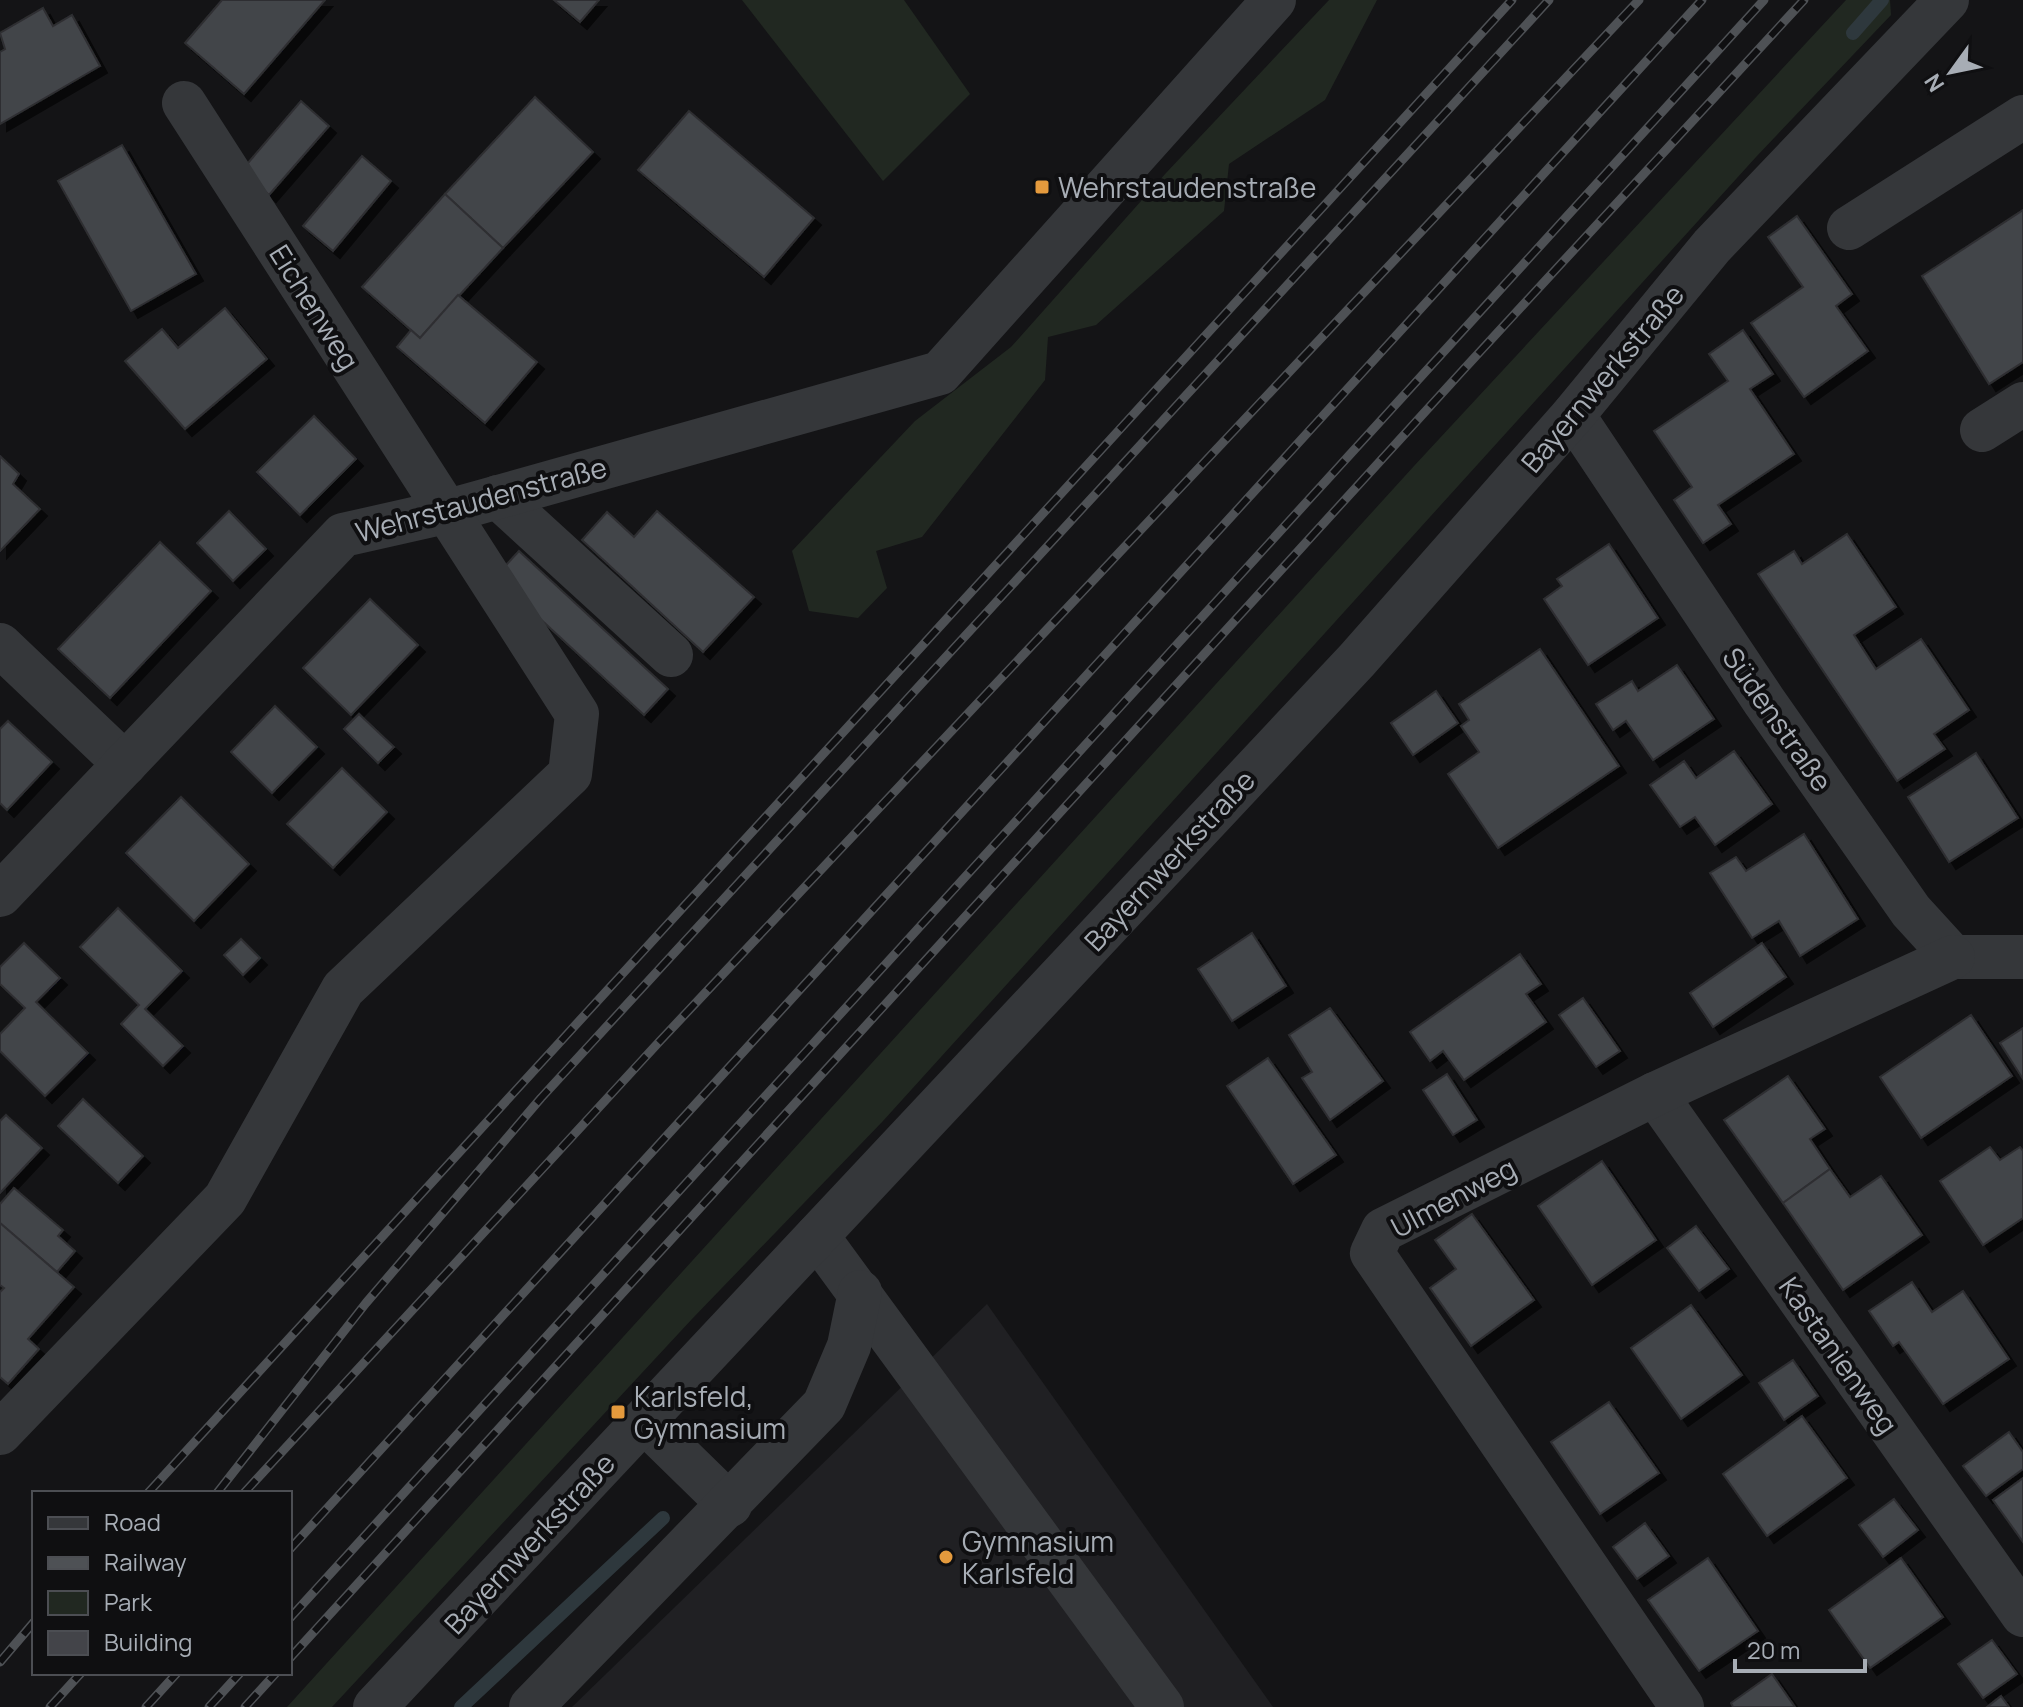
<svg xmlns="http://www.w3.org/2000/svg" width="2023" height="1707" viewBox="0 0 2023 1707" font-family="Manrope,sans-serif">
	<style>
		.built { fill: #202023 }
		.green { fill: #212821 }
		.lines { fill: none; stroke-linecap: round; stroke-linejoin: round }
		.stream { stroke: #2e383d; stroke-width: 14 }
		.building { fill: #434449; stroke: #2e2f31; stroke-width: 2; filter: url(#shadow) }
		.minor { stroke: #35373a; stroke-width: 44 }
		.rail-casing { stroke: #4e5155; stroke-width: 9 }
		.rail { stroke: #0f0f11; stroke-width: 6; stroke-dasharray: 18; stroke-linecap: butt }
		.poi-dot { fill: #e49a3d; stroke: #0f0f11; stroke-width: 3 }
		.labels { text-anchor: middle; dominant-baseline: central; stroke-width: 8; stroke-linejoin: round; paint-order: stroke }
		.poi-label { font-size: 28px; fill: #a7adb5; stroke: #0f0f11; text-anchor: start }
		.street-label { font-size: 28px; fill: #a7adb5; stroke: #0f0f11 }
	</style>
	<defs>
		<filter id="shadow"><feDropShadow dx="7" dy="7" stdDeviation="0" flood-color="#0009"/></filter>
	</defs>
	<rect width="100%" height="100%" fill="#141416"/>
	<polygon class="built" points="987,1304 1273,1707 572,1707"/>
	<g class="green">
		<polygon points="742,0 904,0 970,94 883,181"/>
		<polygon points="1329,0 1377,0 1325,100 1229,164 1224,211 1096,325 1048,337 1045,380 922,537 876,551 887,588 858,618 809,611 792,551 915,421 1011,347 1166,173"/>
		<polygon points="1846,0 1890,0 1891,15 1756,157 883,1121 692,1319 332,1707 287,1707 1414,466"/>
	</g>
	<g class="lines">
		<g class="stream">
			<polyline points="1853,33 1882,0"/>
			<polyline points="461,1707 663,1518"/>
		</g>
	</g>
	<g class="building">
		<polygon points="222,0 325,0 244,94 185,43"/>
		<polygon points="554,0 599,0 580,22"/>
		<polygon points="43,8 53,26 72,15 100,66 0,124 0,52 5,49 0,33"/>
		<polygon points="535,97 593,152 503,248 445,194"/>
		<polygon points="301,101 329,126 269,195 242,170"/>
		<polygon points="689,111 814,218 764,277 638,170"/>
		<polygon points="122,145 196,274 131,311 58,181"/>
		<polygon points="362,156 391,181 333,251 303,226"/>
		<polygon points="445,194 503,248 420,338 362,287"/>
		<polygon points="2023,210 2023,362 1989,384 1922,276"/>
		<polygon points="1797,216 1852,294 1836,306 1868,351 1804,397 1751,323 1803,287 1768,237"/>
		<polygon points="458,295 537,362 485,423 397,347 411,330 420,338"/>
		<polygon points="225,308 267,359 185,429 125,361 162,329 178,348"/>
		<polygon points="1743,330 1773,374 1750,389 1794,454 1718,505 1731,524 1703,543 1674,500 1692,487 1654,431 1728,381 1709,354"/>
		<polygon points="314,416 356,459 300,515 257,472"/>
		<polygon points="0,456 19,474 13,484 40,509 0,551"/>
		<polygon points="229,511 266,549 233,581 197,543"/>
		<polygon points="657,511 754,597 703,652 582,540 607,512 634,537"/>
		<polygon points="1847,534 1896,607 1854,635 1876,669 1921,639 1969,710 1934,734 1945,749 1897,781 1758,574 1794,551 1802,564"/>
		<polygon points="160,542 211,591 110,698 58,649"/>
		<polygon points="1609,544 1658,618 1588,665 1544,599 1562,586 1557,579"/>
		<polygon points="519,551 668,689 644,715 495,577"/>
		<polygon points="370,599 418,645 351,715 303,668"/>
		<polygon points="1540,649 1619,766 1498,848 1448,774 1479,752 1461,726 1469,720 1459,704"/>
		<polygon points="1677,665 1714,719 1653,760 1626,721 1613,730 1596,704 1632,681 1638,691"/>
		<polygon points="1436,691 1458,723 1413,755 1391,723"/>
		<polygon points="275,706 317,747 272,793 231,752"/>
		<polygon points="359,714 394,747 378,763 344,729"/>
		<polygon points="8,721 52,762 7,810 0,803 0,729"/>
		<polygon points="1734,751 1772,804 1715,845 1695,817 1680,827 1650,785 1684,761 1696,778"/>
		<polygon points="1976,753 2018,818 1949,862 1908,797"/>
		<polygon points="342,768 387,812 333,868 287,824"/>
		<polygon points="181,797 249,864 194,921 126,853"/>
		<polygon points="1804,834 1858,919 1800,956 1779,921 1752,938 1710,873 1736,857 1746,871"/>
		<polygon points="118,908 182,971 145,1009 183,1046 163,1066 121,1024 139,1005 80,947"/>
		<polygon points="1252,933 1286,986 1232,1021 1198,969"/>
		<polygon points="241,939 260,958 243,975 224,955"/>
		<polygon points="24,943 60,978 36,1002 88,1053 45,1096 0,1051 0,1034 25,1008 0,984 0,967"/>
		<polygon points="1762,943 1786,977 1713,1027 1690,993"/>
		<polygon points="1520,954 1541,984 1526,994 1546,1022 1464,1080 1443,1051 1430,1061 1410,1032"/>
		<polygon points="1583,998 1620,1051 1596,1067 1559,1015"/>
		<polygon points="1330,1008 1383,1081 1330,1120 1302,1078 1312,1072 1289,1035"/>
		<polygon points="1971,1015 2012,1076 1921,1138 1880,1077"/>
		<polygon points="2023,1028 2023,1079 2000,1043"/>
		<polygon points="1268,1058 1336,1155 1293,1184 1227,1086"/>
		<polygon points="1447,1074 1477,1120 1453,1135 1423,1090"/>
		<polygon points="1788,1076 1825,1129 1810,1139 1830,1169 1783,1203 1724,1120"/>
		<polygon points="83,1099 143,1156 118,1183 58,1126"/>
		<polygon points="6,1115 42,1148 0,1193 0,1121"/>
		<polygon points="1990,1147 2000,1160 2020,1147 2023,1151 2023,1218 1983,1245 1940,1181"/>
		<polygon points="1602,1161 1656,1240 1592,1285 1538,1206"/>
		<polygon points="1830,1169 1850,1197 1881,1176 1922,1235 1843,1290 1783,1203"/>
		<polygon points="14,1188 63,1230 58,1236 75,1251 57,1272 0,1223 0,1204"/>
		<polygon points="1472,1214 1534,1300 1471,1346 1430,1288 1456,1269 1435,1240"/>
		<polygon points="0,1223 74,1287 28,1339 39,1349 8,1384 0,1377 0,1292 4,1288 0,1285"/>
		<polygon points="1696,1226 1729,1269 1699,1291 1667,1248"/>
		<polygon points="1912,1282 1932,1312 1963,1291 2009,1359 1943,1404 1899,1342 1893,1346 1869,1311"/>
		<polygon points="1691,1305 1742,1375 1681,1419 1631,1348"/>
		<polygon points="1793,1360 1818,1396 1784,1420 1759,1383"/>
		<polygon points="1609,1402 1659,1473 1600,1514 1551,1442"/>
		<polygon points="1802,1416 1847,1478 1767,1536 1723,1474"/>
		<polygon points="2009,1432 2023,1452 2023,1469 1986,1496 1963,1466"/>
		<polygon points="2023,1478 2023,1542 1993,1500"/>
		<polygon points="1894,1499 1918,1530 1883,1557 1859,1525"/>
		<polygon points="1645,1523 1669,1556 1637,1579 1613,1547"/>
		<polygon points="1708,1558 1758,1631 1699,1671 1648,1600"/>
		<polygon points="1901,1558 1943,1617 1870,1668 1829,1610"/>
		<polygon points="1992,1640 2017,1674 1983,1698 1958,1664"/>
		<polygon points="1772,1674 1795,1707 1733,1707 1731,1703"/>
		<polygon points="2001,1696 2009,1707 1987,1707"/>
	</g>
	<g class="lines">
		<g class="minor">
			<polyline points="1849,228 2023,117"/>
			<polyline points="1573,415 1764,701 1911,911 1953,957 2023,957"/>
			<polyline points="1982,430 2023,404"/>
			<polyline points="498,497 671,655"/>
			<polyline points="0,645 125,764"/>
			<polyline points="0,895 343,535 445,512 940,373 1274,0"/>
			<polyline points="1655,1094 2023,1615"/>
			<polyline points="817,1236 1162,1707"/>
			<polyline points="644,1421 730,1505"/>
			<polyline points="0,1433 225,1199 343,989 570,774 577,714 184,103"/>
			<polyline points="375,1707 1357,660 1573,415 1712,246 1947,0"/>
			<polyline points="531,1707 824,1405 849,1346 860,1292"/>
			<polyline points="1682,1707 1372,1253 1383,1230 1655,1094 1953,957"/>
		</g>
		<g class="rail-casing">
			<g id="rail">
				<polyline points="148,1493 1512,0"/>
				<polyline points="217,1493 366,1303 541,1098 1549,0"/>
				<polyline points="244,1493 659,1042 1639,0"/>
				<polyline points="290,1549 1702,0"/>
				<polyline points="290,1618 1764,0"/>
				<polyline points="290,1658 1464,369 1804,0"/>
				<polyline points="0,1662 34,1622"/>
				<polyline points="50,1707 81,1673"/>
				<polyline points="146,1707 177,1673"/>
				<polyline points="209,1707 240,1673"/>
				<polyline points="245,1707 276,1673"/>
			</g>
		</g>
		<use href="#rail" class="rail"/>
	</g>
	<g class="poi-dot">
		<rect x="1034" y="179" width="16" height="16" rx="4"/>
		<rect x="610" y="1404" width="16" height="16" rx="4"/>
		<circle cx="946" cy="1557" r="8"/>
	</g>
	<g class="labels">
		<g class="poi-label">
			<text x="1058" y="187">Wehrstaudenstraße</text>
			<text x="634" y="1396">Karlsfeld,<tspan x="634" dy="32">Gymnasium</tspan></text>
			<text x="962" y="1541">Gymnasium<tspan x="962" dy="32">Karlsfeld</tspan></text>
		</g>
		<g class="street-label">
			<text transform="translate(315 307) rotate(58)">Eichenweg</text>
			<text transform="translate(1602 378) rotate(-50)">Bayernwerkstraße</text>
			<text transform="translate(481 499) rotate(-15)">Wehrstaudenstraße</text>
			<text transform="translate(1778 719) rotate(55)">Südenstraße</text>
			<text transform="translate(1169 860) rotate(-47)">Bayernwerkstraße</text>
			<text transform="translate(1453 1197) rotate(-28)">Ulmenweg</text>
			<text transform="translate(1839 1355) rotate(55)">Kastanienweg</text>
			<text transform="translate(529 1543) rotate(-47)">Bayernwerkstraße</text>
		</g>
	</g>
	<rect x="32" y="1491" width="260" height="184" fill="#0f0f11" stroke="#4c4e53" stroke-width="2"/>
	<rect x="48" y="1517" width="40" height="12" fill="#35373a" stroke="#4c4e53" stroke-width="2"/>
	<text x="104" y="1531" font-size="24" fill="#a7adb5">Road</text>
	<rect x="48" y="1557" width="40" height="12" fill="#4e5155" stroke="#4c4e53" stroke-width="2"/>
	<text x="104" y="1571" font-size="24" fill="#a7adb5">Railway</text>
	<rect x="48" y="1591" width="40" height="24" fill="#212821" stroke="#4c4e53" stroke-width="2"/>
	<text x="104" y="1611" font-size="24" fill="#a7adb5">Park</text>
	<rect x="48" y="1631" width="40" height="24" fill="#434449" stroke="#4c4e53" stroke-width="2"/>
	<text x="104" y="1651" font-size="24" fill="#a7adb5">Building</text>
	<g transform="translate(1951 72) rotate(237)" stroke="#0f0f11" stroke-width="6" paint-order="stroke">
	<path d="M0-6L14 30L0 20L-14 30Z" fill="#a7adb5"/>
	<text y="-12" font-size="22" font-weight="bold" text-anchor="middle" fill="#a7adb5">N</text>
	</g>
	<path d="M1735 1659v12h130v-12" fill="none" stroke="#a7adb5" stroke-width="4"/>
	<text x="1747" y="1659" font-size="24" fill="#a7adb5" stroke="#0f0f11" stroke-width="6" paint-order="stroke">20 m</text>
</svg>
